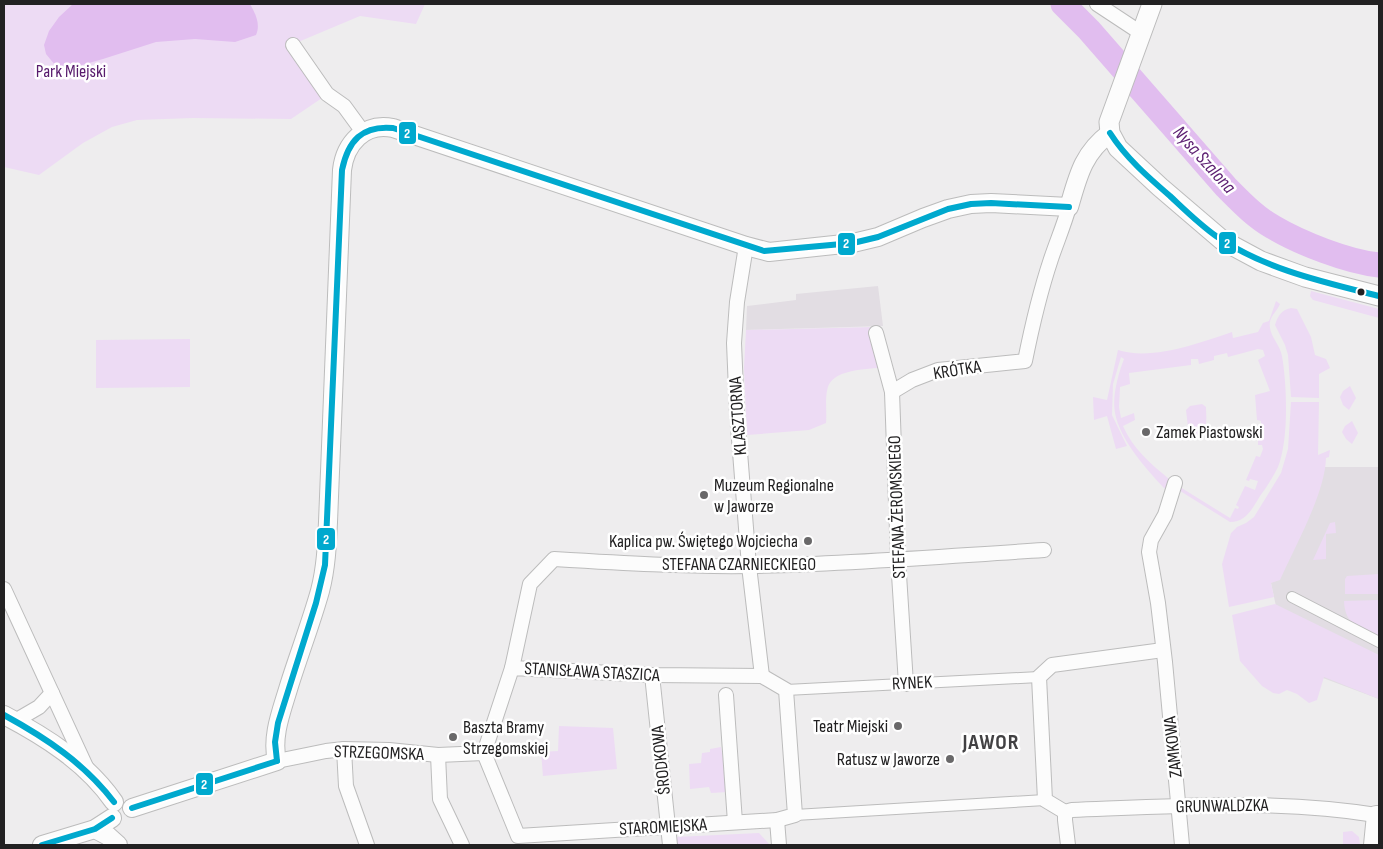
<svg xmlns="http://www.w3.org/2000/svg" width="1383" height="849" viewBox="0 0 1383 849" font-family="'Sofia Sans Condensed',sans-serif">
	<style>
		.built { fill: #e2dde3 }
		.green { fill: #eddbf4 }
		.water { fill: #e1bdef }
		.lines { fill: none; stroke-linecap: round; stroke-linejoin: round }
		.river { stroke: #e1bdef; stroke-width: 25 }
		.pedestrian-casing { stroke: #bcbcbc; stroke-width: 12 }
		.minor-casing { stroke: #bcbcbc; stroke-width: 16 }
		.tertiary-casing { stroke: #bcbcbc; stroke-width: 20 }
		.secondary-casing { stroke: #bcbcbc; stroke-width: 21 }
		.pedestrian { stroke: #fcfcfc; stroke-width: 10 }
		.minor { stroke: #fcfcfc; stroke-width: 14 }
		.tertiary { stroke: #fcfcfc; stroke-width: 18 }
		.secondary { stroke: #fcfcfc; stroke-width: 19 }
		.bus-1-casing { stroke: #fff; stroke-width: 10 }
		.bus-1 { stroke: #00a9ce; stroke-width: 6 }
		.bus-dot { fill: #222122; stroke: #fff; stroke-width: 2 }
		.poi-dot { fill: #696869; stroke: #fff; stroke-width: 2 }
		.labels { text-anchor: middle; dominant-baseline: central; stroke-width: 5; stroke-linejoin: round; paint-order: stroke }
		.park-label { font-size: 18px; fill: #581b6d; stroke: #fff }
		.street-label { font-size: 18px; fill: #222122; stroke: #fff }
		.poi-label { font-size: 18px; fill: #222122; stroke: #fff; text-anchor: start }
		.water-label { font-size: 19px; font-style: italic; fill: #5e2173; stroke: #fff }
		.district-label { font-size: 22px; font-weight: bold; letter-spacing: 1px; fill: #424143; stroke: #fff }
		.line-badge { stroke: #fff; stroke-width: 2 }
		.badge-label { font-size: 14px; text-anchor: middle; font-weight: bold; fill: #fff }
	</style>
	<rect width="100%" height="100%" fill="#eeedee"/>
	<g class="built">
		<polygon points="878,286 883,326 746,330 747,306 796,300 796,294"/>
		<polygon points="1312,467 1379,467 1379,699 1323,678 1277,611 1271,583"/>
	</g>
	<g class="green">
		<polygon points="4,4 425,4 416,24 360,16 291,45 325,96 291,119 193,118 137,120 112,127 83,143 39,175 4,167"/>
		<polygon points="1311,291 1379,309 1379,318 1313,300 1310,296"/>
		<path d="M1276,301L1280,304C1277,312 1268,317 1270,328C1271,337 1280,345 1282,356C1287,385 1289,439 1278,467C1273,477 1267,487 1260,496C1252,509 1246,522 1230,522L1177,489L1180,487L1230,518L1235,508L1238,509L1239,507L1236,505L1245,486L1255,490L1258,481L1250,479L1249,481L1246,480L1256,456L1260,457L1263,449L1262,445H1258V428L1261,427V421L1257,420L1255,395L1270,391L1258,360L1265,356L1263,350L1258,349L1228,357L1227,353L1214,356V360L1199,364L1198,359H1191V365L1129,373L1130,384L1120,387L1119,407L1121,418L1134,413L1135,420L1123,426C1133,449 1151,464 1169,479L1167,489L1164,488C1146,469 1120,440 1115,413C1112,396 1118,375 1124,359L1121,357L1113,384L1112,415L1127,446L1116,449L1107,416L1094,420L1093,397L1107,400L1118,350C1152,361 1199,343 1232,332L1233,338L1258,332L1263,323L1269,321Z"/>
		<path d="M1291,308L1297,309L1311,337L1315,355L1326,359L1330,368L1319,374V398L1291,397L1288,355L1285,345L1275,325C1278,316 1281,310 1291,308Z"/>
		<path d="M874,327L885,367C867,370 830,368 827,391C825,401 827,413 826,423L809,430L747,435L744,368L746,330Z"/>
		<polygon points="190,339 190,387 96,388 96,340"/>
		<polygon points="1350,386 1356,398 1349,410 1343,405 1340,397 1343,391"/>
		<path d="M1291,402H1319L1318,455L1330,450L1329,457L1326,458C1325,494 1295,546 1280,580L1271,583L1274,597L1229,607L1222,564L1231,533L1237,527L1246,523L1254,517L1281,473L1288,449Z"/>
		<path d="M1202,404L1206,407C1206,418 1209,428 1198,435L1188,427L1186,410L1190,406Z"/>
		<polygon points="1352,421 1358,433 1352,444 1346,439 1342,432 1345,426"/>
		<polygon points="1335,522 1336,533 1326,534 1326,559 1313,560 1330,523"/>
		<polygon points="1379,574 1379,594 1345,594 1345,579 1347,576"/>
		<path d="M1379,600V637C1360,627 1345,626 1344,601Z"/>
		<polygon points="1275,604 1379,655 1379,699 1324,677 1317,700 1309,703 1297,694 1287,690 1279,694 1273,693 1262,686 1240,661 1232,615"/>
		<polygon points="559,726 613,728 617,769 543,776 541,752 558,751"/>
		<polygon points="721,747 728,792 711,793 709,787 690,789 689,764 701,763 702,753 710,752 710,749"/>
		<polygon points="1352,831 1359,837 1360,845 1343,845 1343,832"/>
		<polygon points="759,833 770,845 675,845 676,837"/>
	</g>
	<path class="water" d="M73,4H250C255,13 261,24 256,35L235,42L195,39L156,42L103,59L75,67L64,68L55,65L46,54L44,45L49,31L59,17Z"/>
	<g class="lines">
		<path class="river" d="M1063,4L1089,30L1226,187C1240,201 1255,217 1273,227C1300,243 1348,262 1379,265"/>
		<g class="pedestrian-casing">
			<g id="pedestrian">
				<polyline points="1292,597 1379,642"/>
				<polyline points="786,690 1039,677"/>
				<polyline points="795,815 1045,800"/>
			</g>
		</g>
		<g class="minor-casing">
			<g id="minor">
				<polyline points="1097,4 1141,33"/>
				<polyline points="293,45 327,94 344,106 363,132"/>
				<polyline points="746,246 737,302 734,343 737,414 749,566 762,676"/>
				<polyline points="876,333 892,392 898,559 906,684"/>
				<path d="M892,392L912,380L938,370L1025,361C1032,326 1040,292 1051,259C1057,241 1064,225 1069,207"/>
				<polyline points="1175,483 1165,515 1151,540 1149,552 1158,603 1165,662 1182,845"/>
				<polyline points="4,589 88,771"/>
				<path d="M512,668L530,584L554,559C620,563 686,567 752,566C849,564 947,556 1044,550"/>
				<polyline points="652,675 670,845"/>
				<polyline points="726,695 735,822"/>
				<polyline points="15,721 39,707 52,693"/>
				<polyline points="344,749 346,786 367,845"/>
				<polyline points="484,753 518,836 777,820 795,815 786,690 762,676"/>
				<polyline points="484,753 512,668 652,675 762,676"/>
				<polyline points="438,755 440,799 462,845"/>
				<polyline points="277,761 326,751 344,749 389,750 438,755 484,753"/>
				<path d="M1065,812L1072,810C1174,806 1276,799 1376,815"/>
				<polyline points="1065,812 1045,800 1039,677 1052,665 1163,650"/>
				<polyline points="1065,812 1065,820 1068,845"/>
				<polyline points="777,820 779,845"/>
			</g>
		</g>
		<g class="tertiary-casing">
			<g id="tertiary">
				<path d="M4,715C46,737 87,763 114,802"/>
				<path d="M132,808L277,761C271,736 282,710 289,686C299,654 311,623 320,591C326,568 327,545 328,522L342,170C345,144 364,122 393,128L746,246L769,252L853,243L878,237L923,218L948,209L971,204L991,203L1069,207C1078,176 1083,153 1110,133"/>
				<polyline points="95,829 108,836 118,845"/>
				<polyline points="42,845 95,829 112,818"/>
				<polyline points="1373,845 1376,815 1379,815"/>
			</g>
		</g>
		<g class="secondary-casing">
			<polyline id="secondary" points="1152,4 1109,122 1110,133 1118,148 1160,187 1222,240 1261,261 1305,277 1379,296"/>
		</g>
		<use href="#pedestrian" class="pedestrian"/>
		<use href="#minor" class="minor"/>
		<use href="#tertiary" class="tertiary"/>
		<use href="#secondary" class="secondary"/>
		<g class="bus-1-casing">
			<g id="bus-1">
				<path d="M1110,133C1126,158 1148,177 1170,196C1185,210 1199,224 1216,236C1264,269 1323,282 1379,296"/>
				<path d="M4,715C46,738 84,763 114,802"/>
				<path d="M277,761L275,742L278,723L316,603L325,565L342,170C348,141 362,125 393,128L764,251L853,243L878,237L948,209L971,204L991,203L1069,207"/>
				<polyline points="132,808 277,761"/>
				<polyline points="42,845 95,829 112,818"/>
			</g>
		</g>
		<use href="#bus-1" class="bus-1"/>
	</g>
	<circle class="bus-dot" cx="1361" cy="292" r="4.5"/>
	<g class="poi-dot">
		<circle cx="1146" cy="432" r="5"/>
		<circle cx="704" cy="495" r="5"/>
		<circle cx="808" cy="541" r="5"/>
		<circle cx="898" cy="726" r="5"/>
		<circle cx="453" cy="737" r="5"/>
		<circle cx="950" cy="759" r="5"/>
	</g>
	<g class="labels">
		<g class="park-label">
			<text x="71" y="71">Park Miejski</text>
		</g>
		<g class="street-label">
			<text transform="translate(957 370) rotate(-9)">KRÓTKA</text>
			<text transform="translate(738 416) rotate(-94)">KLASZTORNA</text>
			<text transform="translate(897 507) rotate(-92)">STEFANA ŻEROMSKIEGO</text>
			<text x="739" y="564">STEFANA CZARNIECKIEGO</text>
			<text transform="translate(592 672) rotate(3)">STANISŁAWA STASZICA</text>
			<text transform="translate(912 683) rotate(-3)">RYNEK</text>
			<text transform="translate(1173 747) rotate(-96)">ZAMKOWA</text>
			<text transform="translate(379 753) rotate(2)">STRZEGOMSKA</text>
			<text transform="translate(661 760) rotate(-96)">ŚRODKOWA</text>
			<text transform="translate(1222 806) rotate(-1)">GRUNWALDZKA</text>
			<text transform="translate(663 827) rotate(-3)">STAROMIEJSKA</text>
		</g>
		<g class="poi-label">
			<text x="1156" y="432">Zamek Piastowski</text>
			<text x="714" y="485">Muzeum Regionalne<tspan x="714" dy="21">w Jaworze</tspan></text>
			<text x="798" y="541" text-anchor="end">Kaplica pw. Świętego Wojciecha</text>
			<text x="888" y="726" text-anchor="end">Teatr Miejski</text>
			<text x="463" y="727">Baszta Bramy<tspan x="463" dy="21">Strzegomskiej</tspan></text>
			<text x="940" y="759" text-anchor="end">Ratusz w Jaworze</text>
		</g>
		<g class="water-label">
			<text transform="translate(1204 160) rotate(48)">Nysa Szalona</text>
		</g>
		<g class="district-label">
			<text x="991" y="742">JAWOR</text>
		</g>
	</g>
	<g class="line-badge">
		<rect x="398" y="121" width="19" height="24" rx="5" fill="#00a9ce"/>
		<rect x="1218" y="231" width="19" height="24" rx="5" fill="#00a9ce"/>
		<rect x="837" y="232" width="19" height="24" rx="5" fill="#00a9ce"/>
		<rect x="316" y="527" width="20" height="24" rx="5" fill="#00a9ce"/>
		<rect x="195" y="772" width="19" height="24" rx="5" fill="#00a9ce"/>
	</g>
	<g class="badge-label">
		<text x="407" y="138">2</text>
		<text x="1227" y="248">2</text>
		<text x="846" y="248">2</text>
		<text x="326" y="544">2</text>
		<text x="204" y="789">2</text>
	</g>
	<rect width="1383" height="849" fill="none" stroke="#222122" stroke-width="10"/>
</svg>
